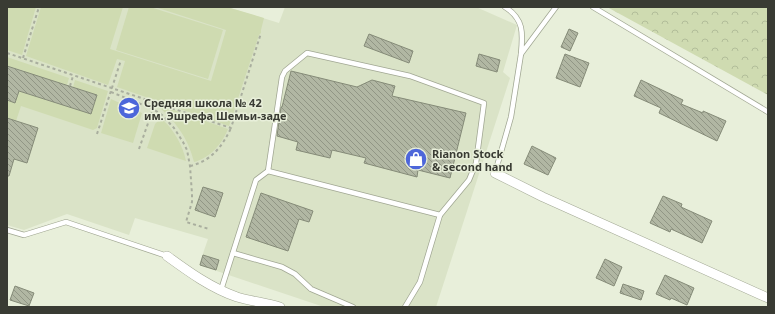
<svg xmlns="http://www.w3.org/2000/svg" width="775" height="314" viewBox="0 0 775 314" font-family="'Noto Sans',sans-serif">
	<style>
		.built { fill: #dae3c7 }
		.green { fill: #cfdbb1 }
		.forest { fill: url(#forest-crowns) }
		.building { fill: url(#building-back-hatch); stroke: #858b78 }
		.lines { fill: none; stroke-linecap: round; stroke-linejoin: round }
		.lane-casing { stroke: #a1a793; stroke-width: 6 }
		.street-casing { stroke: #a1a793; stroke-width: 10 }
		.path { stroke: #a9ae9e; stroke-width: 2; stroke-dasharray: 3 3; stroke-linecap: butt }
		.lane { stroke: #fff; stroke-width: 4.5 }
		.street { stroke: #fff; stroke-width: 9 }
		.labels { text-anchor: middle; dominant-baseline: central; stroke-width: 3; stroke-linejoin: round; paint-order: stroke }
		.poi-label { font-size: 11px; font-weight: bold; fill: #393b33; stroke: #e8efda; text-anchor: start }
	</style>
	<defs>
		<pattern id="forest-crowns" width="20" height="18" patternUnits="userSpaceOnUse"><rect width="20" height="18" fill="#cfdbb1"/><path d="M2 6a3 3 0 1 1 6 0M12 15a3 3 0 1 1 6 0" fill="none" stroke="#b2bd99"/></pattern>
		<pattern id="building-back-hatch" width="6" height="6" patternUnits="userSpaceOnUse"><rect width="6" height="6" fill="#b1b7a3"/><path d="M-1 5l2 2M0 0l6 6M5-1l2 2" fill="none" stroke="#919685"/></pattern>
	</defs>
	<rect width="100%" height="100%" fill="#e8efda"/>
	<polygon class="built" points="7,7 227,7 279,23 285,7 476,7 517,25 503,72 510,78 436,307 324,307 199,265 208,239 135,218 129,235 67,214 24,230 7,225"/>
	<g class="green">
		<polygon points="7,7 36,7 22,55 7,50"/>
		<polygon points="41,7 123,7 110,49 211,81 226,30 155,7 227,7 264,18 261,30 261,33 259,35 229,126 117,87 125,61 117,59 108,85 26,56"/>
		<polygon points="129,7 150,7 223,30 208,79 116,50"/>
		<polygon points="7,57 69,78 67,85 41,77 24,75 25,71 7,66"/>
		<polygon points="75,80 108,91 97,128 93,130 21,106 16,121 7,118 7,100 15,102 19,91 91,114 97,95 73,87"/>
		<polygon points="111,99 142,113 133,143 101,133"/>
		<path d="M154,103L228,129C222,144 210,158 194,162C188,137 174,119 154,103Z"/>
		<path d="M159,120H163C174,130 183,146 186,161L147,148L155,124Z"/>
	</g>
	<polygon class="forest" points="607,7 768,7 768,95"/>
	<g class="building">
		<polygon points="569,29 578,33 570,51 561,47"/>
		<polygon points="369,34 413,51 409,63 364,46"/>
		<polygon points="479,54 500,60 497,72 476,66"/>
		<polygon points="565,54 589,63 580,87 556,78"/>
		<polygon points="7,66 97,95 91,114 19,91 15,103 7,100"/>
		<polygon points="291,71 357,87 372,80 395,86 392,96 466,113 450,178 418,170 417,177 364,163 366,158 332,150 330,158 296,150 298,142 277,136 281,107 282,107"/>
		<polygon points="641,80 683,100 681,104 703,113 703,111 726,121 717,141 659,113 661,108 634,96"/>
		<polygon points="7,118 38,128 27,163 14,159 9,176 7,176"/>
		<polygon points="532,146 556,158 548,175 524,164"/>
		<polygon points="203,187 223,193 215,217 195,210"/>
		<polygon points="261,193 313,211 309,222 299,219 288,251 246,237"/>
		<polygon points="663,196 682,204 681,207 712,221 702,243 671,229 670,232 650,223"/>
		<polygon points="203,255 219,260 216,270 200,265"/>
		<polygon points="605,259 622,267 614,286 596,278"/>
		<polygon points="665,275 694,288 687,305 671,298 670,300 656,294"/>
		<polygon points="623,284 644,291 641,300 620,293"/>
		<polygon points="15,286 34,293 29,306 10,300"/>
	</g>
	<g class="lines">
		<g class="lane-casing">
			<g id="lane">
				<path d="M505,7C524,19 523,33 521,54L556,7"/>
				<polyline points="593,7 768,112"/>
				<polyline points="268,171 440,215"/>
				<polyline points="495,173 511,117 521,54"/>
				<polyline points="7,230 24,235 66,222 167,256"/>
				<polyline points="233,253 282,267 295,274 311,289 353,307"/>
				<polyline points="221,290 256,180 268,171 282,77 285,71 307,53 410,76 484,103 476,163 469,180 440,215 420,282 405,307"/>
			</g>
		</g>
		<g class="street-casing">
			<g id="street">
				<polyline points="495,173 543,197 768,298"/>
				<path d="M167,256C189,272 211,288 237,297C251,301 266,303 280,307"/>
			</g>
		</g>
		<g class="path">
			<polyline points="7,53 231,128 261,33"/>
			<polyline points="23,58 39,7"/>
			<polyline points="70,86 73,76"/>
			<polyline points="111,92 153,109 162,115 174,128 183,142 187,150 190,166 192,194 192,202 186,222 209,229"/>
			<polyline points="97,134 121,60"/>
			<polyline points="139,149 153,109"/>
			<path d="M190,166C211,161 222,147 231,128"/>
		</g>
		<use href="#lane" class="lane"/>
		<use href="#street" class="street"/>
	</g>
	<defs>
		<g id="school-disc" transform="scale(1.15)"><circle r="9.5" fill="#4d66da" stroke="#e8efda"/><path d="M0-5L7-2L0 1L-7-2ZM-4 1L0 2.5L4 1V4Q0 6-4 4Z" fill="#fff"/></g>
		<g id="shop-disc" transform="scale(1.15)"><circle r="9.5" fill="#4d66da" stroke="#e8efda"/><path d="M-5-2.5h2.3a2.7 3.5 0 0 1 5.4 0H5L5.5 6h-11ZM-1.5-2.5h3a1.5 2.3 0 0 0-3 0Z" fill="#fff"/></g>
	</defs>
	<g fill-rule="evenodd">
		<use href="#school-disc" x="129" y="108"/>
		<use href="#shop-disc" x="416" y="159"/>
	</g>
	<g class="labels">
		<g class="poi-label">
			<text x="144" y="102">Средняя школа № 42<tspan x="144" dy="13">им. Эшрефа Шемьи-заде</tspan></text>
			<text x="432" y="153">Rianon Stock<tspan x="432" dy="13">&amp; second hand</tspan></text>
		</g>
	</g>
	<rect width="775" height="314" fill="none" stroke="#393b33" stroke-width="16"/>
</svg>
